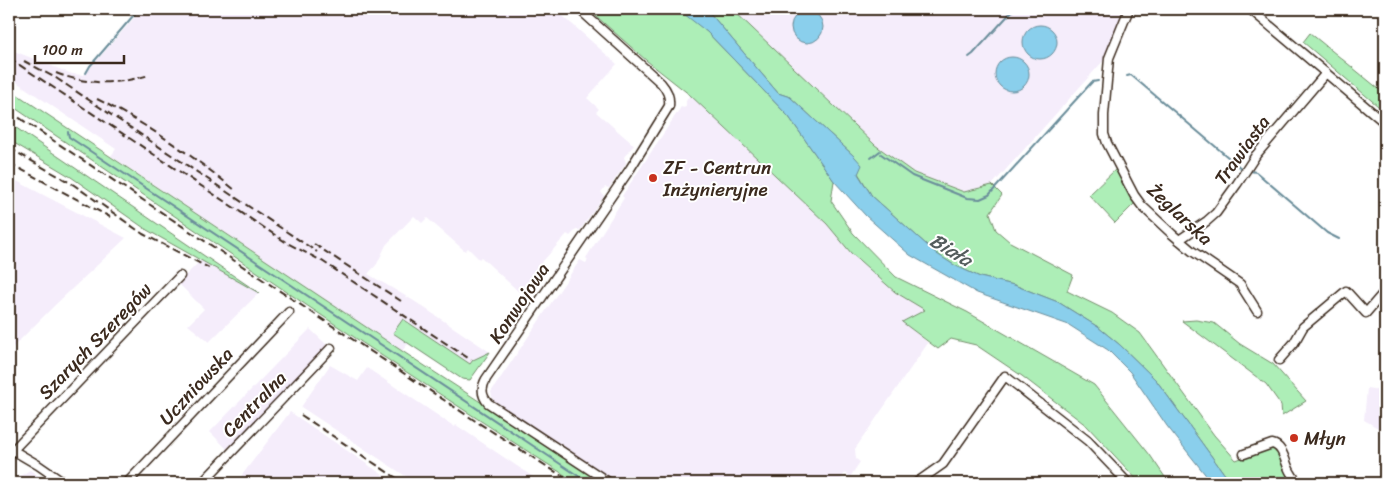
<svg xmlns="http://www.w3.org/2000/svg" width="1394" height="492" viewBox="0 0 1394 492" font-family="Sriracha,sans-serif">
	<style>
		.built { fill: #f5edfb }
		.green { fill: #adeeb7; stroke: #748c6a }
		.water { fill: #8acfec; stroke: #6a8d9a }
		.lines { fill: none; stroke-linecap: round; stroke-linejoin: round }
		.stream { stroke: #6a8d9a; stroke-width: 2 }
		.minor-casing { stroke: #3b2a1e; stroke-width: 11 }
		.minor { stroke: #fff; stroke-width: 8 }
		.rail { stroke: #3b2a1e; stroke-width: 2; stroke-dasharray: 8 4; stroke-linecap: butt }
		.poi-dot { fill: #c8321e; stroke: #fff; stroke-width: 2 }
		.labels { text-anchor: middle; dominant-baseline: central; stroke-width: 4; stroke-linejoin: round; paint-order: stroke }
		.street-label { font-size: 19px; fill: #3b2a1e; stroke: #fff }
		.poi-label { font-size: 19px; fill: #3b2a1e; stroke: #fff; text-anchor: start }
		.water-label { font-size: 20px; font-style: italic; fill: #535c5c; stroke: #fff }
	</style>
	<rect width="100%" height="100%" fill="#fff"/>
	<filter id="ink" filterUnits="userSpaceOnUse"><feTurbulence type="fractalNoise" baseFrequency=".02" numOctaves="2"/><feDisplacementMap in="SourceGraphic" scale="10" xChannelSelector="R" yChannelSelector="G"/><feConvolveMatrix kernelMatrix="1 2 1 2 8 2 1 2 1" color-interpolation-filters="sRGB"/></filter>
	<g filter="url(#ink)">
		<g class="built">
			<polygon points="142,9 555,9 617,64 587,98 599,109 596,112 634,145 624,157 626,163 609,188 605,187 601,192 604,196 580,230 576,230 570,236 567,234 536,269 536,272 519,292 481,257 479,259 468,248 465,251 427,218 422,223 414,216 386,245 377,264 368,274 414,301 490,352 470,380 462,379 408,344 402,351 111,156 116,149 9,77 9,49 72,74 84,75"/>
			<polygon points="732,9 1126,9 1104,60 992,185 964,192 914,173 875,145"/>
			<polygon points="690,95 827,224 851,253 895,292 925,310 903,322 928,343 855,449 856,459 860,462 850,477 845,473 838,483 618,483 493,400 491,392 580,260 586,263 588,260 586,258 624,198 622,196 681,107 684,108 686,106 686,101"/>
			<polygon points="9,177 126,238 56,304 9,351"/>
			<polygon points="201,260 259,293 209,342 188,325 204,309 178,283"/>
			<polygon points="310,329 328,346 227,449 210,432"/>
			<polygon points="330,365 358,381 367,368 455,427 456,425 542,483 416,483 301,407"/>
			<polygon points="1367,388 1385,391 1385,435 1378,428 1364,420"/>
			<polygon points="290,412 383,475 393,483 236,483"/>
			<polygon points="30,470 49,483 9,483"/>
		</g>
		<g class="green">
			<path d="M588,9H671C685,11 696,22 707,32L789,117L834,181L831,201L853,233L896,277L967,312L1094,385L1150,455L1169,483H1140L1087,426L1022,376L976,345L951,339L938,349L902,322L925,310L895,292L851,253L827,224L690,95L647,61Z"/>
			<polygon points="703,9 732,9 875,145 914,173 964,192 992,185 1002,195 990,213 996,230 1010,242 1073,275 1067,291 1112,313 1140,333 1214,435 1236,460 1271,447 1277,450 1288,474 1294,483 1231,483 1156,380 1120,345 1098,327 1058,302 1014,285 980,277 954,265 937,254 872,196 858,173 855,157 790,97 778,93 709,12"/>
			<polygon points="1310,33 1385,94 1385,112 1303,42"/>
			<path d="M9,89L402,351L605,483H577C385,361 198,231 9,104Z"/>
			<polygon points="9,123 259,293 147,230 71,177 9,140"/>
			<polygon points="1116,169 1135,203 1115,223 1089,195"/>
			<polygon points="403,319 470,364 473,360 490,352 470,380 462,379 393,333"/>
			<polygon points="1196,320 1214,323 1240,344 1273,364 1306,401 1282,416 1281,405 1266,384 1182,321"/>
		</g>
		<g class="water">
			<polygon points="671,9 703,9 709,12 778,93 790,97 855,157 862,165 858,174 872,196 937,254 954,265 980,277 1014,285 1058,302 1098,327 1120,345 1156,380 1231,483 1212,483 1167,426 1130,372 1108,350 1069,325 977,293 910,255 866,216 834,181 789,117 707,32 679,10"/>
			<circle cx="807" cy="27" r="16"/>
			<circle cx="1040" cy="42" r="17"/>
			<circle cx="1012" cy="74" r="17"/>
		</g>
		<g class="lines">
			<g class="stream">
				<polyline points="969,57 973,54 1014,9"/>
				<polyline points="86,73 90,66 139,9"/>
				<polyline points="1127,76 1131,75 1242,169"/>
				<polyline points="68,132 69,137 589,483"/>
				<polyline points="881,154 912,176 967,198 980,199 989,195 1092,82 1098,81"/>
				<polyline points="871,158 880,151"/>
				<polyline points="1250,171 1256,172 1327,233 1339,239"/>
			</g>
			<g class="minor-casing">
				<g id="minor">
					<path d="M579,9L661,83C667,90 670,96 669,106L630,169L486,379C481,388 481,395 488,403L610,483"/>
					<polyline points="1129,9 1109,58 1104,115 1104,134 1107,143 1134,195 1142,206 1172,234 1192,251 1240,284 1257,311"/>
					<polyline points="1250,9 1385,123"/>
					<polyline points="1179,240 1207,221 1216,213 1237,184 1256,155 1326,73"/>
					<polyline points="1279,360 1294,343 1303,327 1346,291 1366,313 1385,291"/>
					<polyline points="9,448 38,465 64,483"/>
					<polyline points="13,450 180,276"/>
					<path d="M1244,454L1272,444C1284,446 1285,464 1291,473C1293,477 1296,480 1298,483"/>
					<polyline points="127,483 289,312"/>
					<polyline points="202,483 331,348"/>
					<polyline points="916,483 943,464 1005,376 1088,441 1128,483"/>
				</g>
			</g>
			<use href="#minor" class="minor"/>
			<g class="rail">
				<polyline points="9,58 287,243 322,261 471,360"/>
				<polyline points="24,61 56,78 317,252"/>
				<path d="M56,73C87,85 117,85 149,75"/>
				<path d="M97,99C147,124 192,155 235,190"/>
				<polyline points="9,111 474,420 573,483"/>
				<polyline points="9,148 74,185 143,234 209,268"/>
				<polyline points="9,163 110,217"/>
				<polyline points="314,244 404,303"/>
				<polyline points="301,415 404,483"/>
			</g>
		</g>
	</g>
	<g class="poi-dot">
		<circle cx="653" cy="178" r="5"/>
		<circle cx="1294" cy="438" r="5"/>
	</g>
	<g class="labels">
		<g class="street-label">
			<text transform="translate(1242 150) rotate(-54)">Trawiasta</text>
			<text transform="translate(1180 214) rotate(43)">Żeglarska</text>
			<text transform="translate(519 303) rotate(-56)">Konwojowa</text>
			<text transform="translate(95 341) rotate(-46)">Szarych Szeregów</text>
			<text transform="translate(196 386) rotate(-47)">Uczniowska</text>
			<text transform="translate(254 404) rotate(-46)">Centralna</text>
		</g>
		<g class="poi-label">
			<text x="663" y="167">ZF - Centrun<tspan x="663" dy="22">Inżynieryjne</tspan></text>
			<text x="1304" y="438">Młyn</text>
		</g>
		<g class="water-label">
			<text transform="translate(951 250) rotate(31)">Biała</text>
		</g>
	</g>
	<rect width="1394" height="492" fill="none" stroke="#fff" stroke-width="30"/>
	<rect x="15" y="15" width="1364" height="462" fill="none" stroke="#3b2a1e" stroke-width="2" filter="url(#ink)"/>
	<path d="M35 55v8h89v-8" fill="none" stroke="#3b2a1e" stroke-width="2.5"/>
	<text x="42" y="55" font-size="15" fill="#3b2a1e" stroke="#ffffff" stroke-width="4" paint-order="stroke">100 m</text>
</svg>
